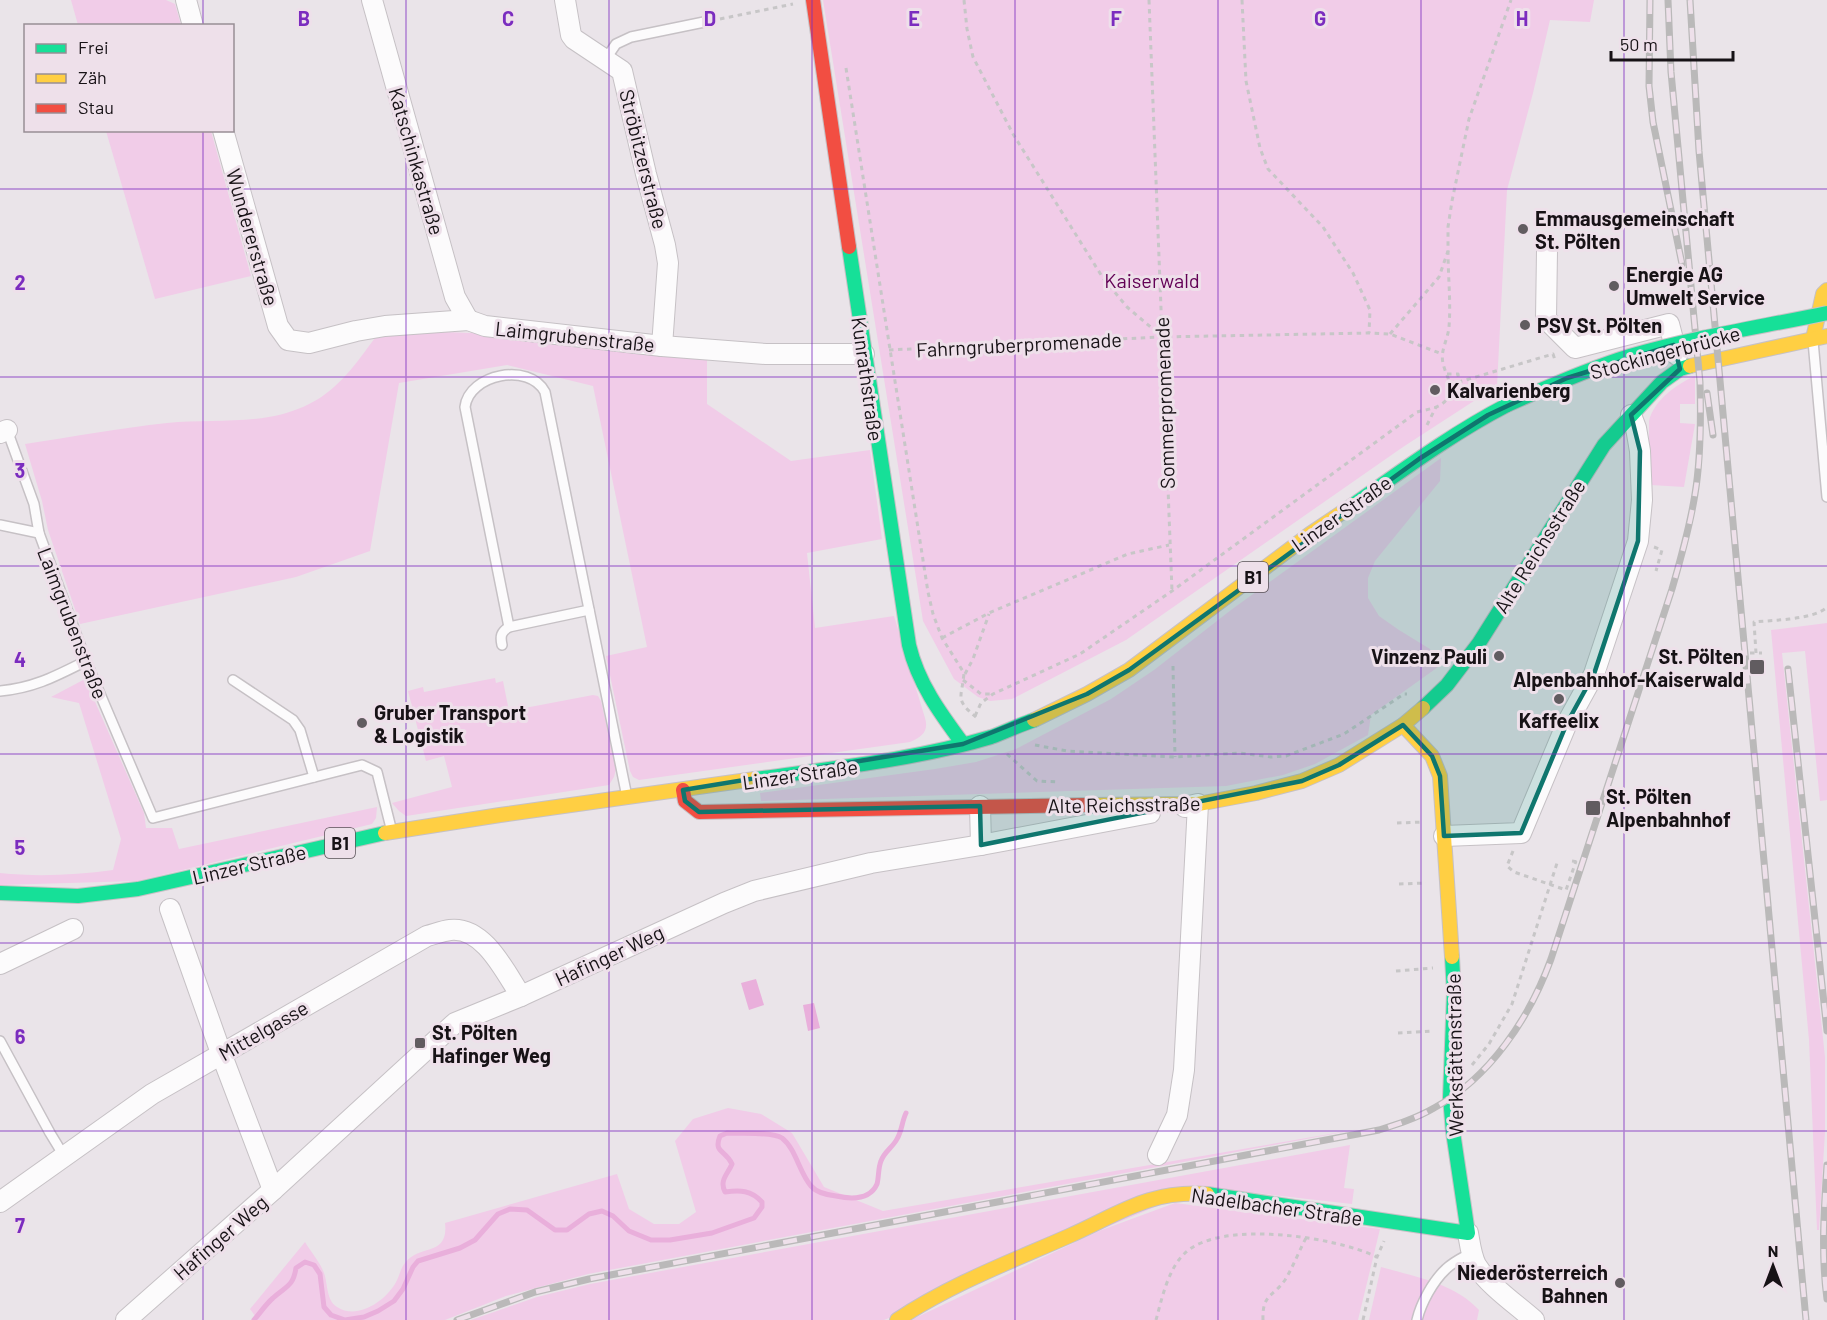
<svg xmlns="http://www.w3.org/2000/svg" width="1827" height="1320" viewBox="0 0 1827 1320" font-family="Barlow,sans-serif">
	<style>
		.green { fill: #f1cce8 }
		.water { fill: #e9afdb }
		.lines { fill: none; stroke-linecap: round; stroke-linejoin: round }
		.stream { stroke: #e9afdb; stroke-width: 5 }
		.lane-casing { stroke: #c6c1c5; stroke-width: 12 }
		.street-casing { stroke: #c6c1c5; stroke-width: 22 }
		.fast-casing { stroke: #c6c1c5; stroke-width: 16 }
		.slow-casing { stroke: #c6c1c5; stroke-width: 16 }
		.jam-casing { stroke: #c6c1c5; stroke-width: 16 }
		.path { stroke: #c7c6c7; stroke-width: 3; stroke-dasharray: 4.5 4.5; stroke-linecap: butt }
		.lane { stroke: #fcfbfc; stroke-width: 9 }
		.street { stroke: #fcfbfc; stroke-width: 20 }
		.fast { stroke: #16e098; stroke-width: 14 }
		.slow { stroke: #ffcf43; stroke-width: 14 }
		.jam { stroke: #f24e42; stroke-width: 14 }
		.rail-casing { stroke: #bab9b9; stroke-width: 7 }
		.rail { stroke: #eee0ea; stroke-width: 4.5; stroke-dasharray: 14; stroke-linecap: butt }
		.fast-bridge-casing { stroke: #c6c1c5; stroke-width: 16; stroke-linecap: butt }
		.fast-bridge { stroke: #16e098; stroke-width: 14 }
		.marked { fill: #0f766e; fill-opacity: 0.2; stroke: #0f766e; stroke-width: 4.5; stroke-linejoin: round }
		.grid { fill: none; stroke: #7b2cbf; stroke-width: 1.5; stroke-opacity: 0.55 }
		.poi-dot { fill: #615c60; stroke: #eee0ea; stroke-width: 2 }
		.labels { text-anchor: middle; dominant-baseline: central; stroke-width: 6; stroke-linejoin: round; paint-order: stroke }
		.shield { fill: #eee0ea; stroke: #585056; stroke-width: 1.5 }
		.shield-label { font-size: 18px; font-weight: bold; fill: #171216 }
		.street-label { font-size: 20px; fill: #171216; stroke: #eee0ea }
		.poi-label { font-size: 20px; font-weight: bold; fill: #171216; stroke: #eee0ea; text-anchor: start }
		.park-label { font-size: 20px; fill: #620055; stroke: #eee0ea }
		.grid-label { font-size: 20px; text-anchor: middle; font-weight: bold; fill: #7b2cbf; stroke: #eee0ea; stroke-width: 6; stroke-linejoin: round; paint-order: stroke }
	</style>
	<rect width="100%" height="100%" fill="#eae4e9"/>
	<g class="green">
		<polygon points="71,0 166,0 175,4 181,25 78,25"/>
		<polygon points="823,0 1594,0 1590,22 1550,20 1533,93 1507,190 1497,386 1403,447 1126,640 1012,699 990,701 978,697 954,679 923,621"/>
		<polygon points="106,131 211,131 251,276 155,299"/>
		<path d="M422,332C518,331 613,347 707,359V404L791,461L870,450L882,539L807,553L815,628L894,616L925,718C929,731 922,737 910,742L639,780L633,777L630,771L606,656L647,647L593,386L507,365L399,383L370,551L296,577L80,624L48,530L42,501L25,444C72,437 120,428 167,423C215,418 266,427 311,403C339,389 357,362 375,338Z"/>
		<path d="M1695,376V404H1680V423L1695,424L1684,487L1651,485L1649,478V421C1654,400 1677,384 1695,376Z"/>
		<polygon points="1441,458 1440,481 1375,561 1368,578 1368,598 1379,616 1399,630 1430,649 1438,667 1371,715 1368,735 1315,764 1283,775 1226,786 761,801 760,793 935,769 976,762 1016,749 1111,699 1154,670 1231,610"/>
		<polygon points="1827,623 1827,800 1820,801 1805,651 1782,653 1825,1057 1825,1132 1819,1230 1817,1230 1809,1040 1771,630"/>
		<polygon points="495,678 496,683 503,681 509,711 593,695 598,696 601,701 616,769 614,777 609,785 406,816 399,811 392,803 452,787 444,756 426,761 408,691 423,687 424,692"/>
		<path d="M85,679L144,813L146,828H172L179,849L377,807L376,818L372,824L137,881L0,885V873C38,877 75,875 113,870L121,839L79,703L51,697Z"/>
		<path d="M728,1108L761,1114L792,1133L824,1187L883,1211L1359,1129L588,1274L506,1296L445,1320H258L250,1309L305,1242C311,1252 320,1262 324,1273C328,1284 326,1300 337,1307C357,1320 384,1302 395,1284C399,1278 400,1269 405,1263C419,1244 449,1257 445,1223L617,1174L629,1209L654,1224H679L696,1212L675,1141L693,1119Z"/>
		<polygon points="1350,1145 1344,1188 1354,1189 1352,1204 1203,1187 884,1320 471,1320 537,1297 590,1284"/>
		<polygon points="1175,1203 1380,1229 1358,1320 911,1320 1099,1231"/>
		<path d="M1381,1267C1416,1277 1454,1283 1479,1310L1477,1320H1369Z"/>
	</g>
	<g class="water">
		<polygon points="756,979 764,1005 749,1010 741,983"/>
		<polygon points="814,1003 820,1028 808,1031 803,1005"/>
	</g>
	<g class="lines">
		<path class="stream" d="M254,1320C260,1313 266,1304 273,1298C286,1286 293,1287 296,1268L305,1262L314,1265L320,1274L324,1307L331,1315L345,1320L364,1317L378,1311L394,1301L403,1289L413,1267L418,1261L460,1248L475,1240L498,1214L510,1209L527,1210L555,1230H567L589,1214L602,1211L613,1216L629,1231L651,1240H670L712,1233L754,1218L762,1207V1202C751,1190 740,1190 725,1192C719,1180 728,1174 732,1164C726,1150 713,1153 720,1136L727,1133C740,1134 771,1131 782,1138C796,1149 799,1172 811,1186C817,1193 827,1195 836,1196C850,1199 870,1200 877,1184C879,1177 878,1168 881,1161C884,1152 893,1147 897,1139C902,1131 902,1121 906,1113"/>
		<g class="lane-casing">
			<g id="lane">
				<polyline points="605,60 616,44 631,37 709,21"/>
				<polyline points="1813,341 1827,497"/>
				<polyline points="7,430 34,504 39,533 86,661 153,818 362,765 377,772 391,828"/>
				<polyline points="0,525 39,533"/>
				<path d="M509,627L465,407C469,374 529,362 545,392L626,792"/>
				<path d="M502,645C500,636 501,632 509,627L589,610"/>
				<polyline points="233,680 293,720 300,730 314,777"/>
				<path d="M0,691C34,688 56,676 86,661"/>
				<polyline points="0,1041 50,1133 64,1156"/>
				<path d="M1417,1320C1421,1303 1433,1281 1446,1269C1453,1262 1462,1258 1471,1253"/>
			</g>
		</g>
		<g class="street-casing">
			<g id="street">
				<polyline points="186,0 193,26"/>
				<polyline points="372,0 455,297 468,320"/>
				<polyline points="565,0 571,35 574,39 622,71 646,174 665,245 668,263 662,346"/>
				<polyline points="223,130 278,326 288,340 309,343 356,331 385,326 468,320 485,326 662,346 766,354 864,354"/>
				<polyline points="1547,251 1546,319 1575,348 1669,324 1677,355"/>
				<polyline points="0,433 7,430"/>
				<polyline points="980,806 981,845"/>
				<polyline points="1444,836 1521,833 1567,723 1594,674 1638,541 1642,500 1640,451 1636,428 1631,415"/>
				<polyline points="170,909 221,1053 273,1190"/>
				<polyline points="0,964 73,929"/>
				<polyline points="1158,1155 1177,1115 1184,1070 1198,804 1185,807"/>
				<path d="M0,1202L152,1094L427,936C435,934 442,931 450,930C484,926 505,972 521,996"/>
				<path d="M1468,1233C1470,1244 1471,1255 1476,1265C1488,1285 1516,1304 1534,1320"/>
				<polyline points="126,1320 273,1190 455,1023 521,996 724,903 754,891 871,863 981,845 1150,813"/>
			</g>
		</g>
		<g class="fast-casing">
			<g id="fast">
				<path d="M849,247L909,645C918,683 940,713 963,744"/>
				<path d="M1353,505C1403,470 1453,433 1507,405"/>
				<polyline points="1423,708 1447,685 1479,643 1604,445 1662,382 1680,369 1690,366"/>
				<path d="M755,779C834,768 914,760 991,737C1005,732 1019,725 1034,720"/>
				<polyline points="0,893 78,896 138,889 385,833"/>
				<polyline points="1207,1194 1468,1233 1453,1132 1450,1098 1454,993 1452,957"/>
			</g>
		</g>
		<g class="slow-casing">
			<g id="slow">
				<polyline points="1814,334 1823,294 1827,290"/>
				<polyline points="1690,366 1827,336"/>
				<polyline points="1034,720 1087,694 1129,670 1310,534 1353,505"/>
				<polyline points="1403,725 1432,756 1440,776 1452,957"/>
				<polyline points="1087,805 1198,804 1256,793 1302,781 1339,765 1403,725 1423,708"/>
				<polyline points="385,833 500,815 755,779"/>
				<path d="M897,1320C951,1284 1010,1262 1069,1236C1119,1214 1148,1190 1207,1194"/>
			</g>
		</g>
		<g class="jam-casing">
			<g id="jam">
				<polyline points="813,0 849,247"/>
				<polyline points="683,790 685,801 699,812 1087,805"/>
			</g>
		</g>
		<g class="path">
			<polyline points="964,0 967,29 973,57 1013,134 1103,278 1127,307 1160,335"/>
			<polyline points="1149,0 1172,591"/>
			<polyline points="1242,0 1246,81 1260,148 1268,169 1323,227 1353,273 1370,310 1369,333"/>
			<polyline points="720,19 793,4"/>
			<path d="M846,68L928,592L933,614L942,638L964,673C962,698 954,699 976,717"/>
			<polyline points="1390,334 1439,277 1448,251 1448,227 1452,201 1469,119 1511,0"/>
			<polyline points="889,350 1161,337 1369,333 1390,334 1442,354"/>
			<polyline points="1447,374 1458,374 1459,382 1553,354 1555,360"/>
			<polyline points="1427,425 1436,407"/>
			<polyline points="1654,547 1662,550 1656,571"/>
			<polyline points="942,638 989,613 1128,554 1169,545"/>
			<polyline points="1750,653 1762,653"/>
			<path d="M1756,653L1754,622C1772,620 1814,620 1827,607"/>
			<polyline points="1173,666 1175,757"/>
			<polyline points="965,674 973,659 989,614"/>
			<polyline points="963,680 981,694 992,694"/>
			<path d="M975,716L981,703L993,694L1080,654L1172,591L1417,412C1428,409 1444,408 1449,395C1453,383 1445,374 1443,363C1440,351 1448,339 1449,327C1451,302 1448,276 1448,251"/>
			<polyline points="1035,745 1067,751 1175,757 1239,753 1271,757 1286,756 1344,734 1404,694 1407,694"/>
			<polyline points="1007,754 1037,781 1059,782"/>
			<polyline points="1397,823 1423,822"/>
			<polyline points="1513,851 1507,866 1514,872 1566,890 1576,861"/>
			<polyline points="1572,861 1579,862"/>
			<polyline points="1399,884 1426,883"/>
			<polyline points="1396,971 1433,968"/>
			<polyline points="1398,1033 1433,1031"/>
			<polyline points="1472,1065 1489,1044 1512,1004 1558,860"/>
			<path d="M1156,1320C1162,1298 1168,1269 1185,1253C1221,1219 1336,1237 1377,1257"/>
			<path d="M1263,1320C1262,1294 1273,1297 1285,1280C1293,1267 1299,1251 1306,1238"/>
			<polyline points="1363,1320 1377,1257 1384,1241"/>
		</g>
		<use href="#lane" class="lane"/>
		<use href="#street" class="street"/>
		<use href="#fast" class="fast"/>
		<use href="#slow" class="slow"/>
		<use href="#jam" class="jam"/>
		<g class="rail-casing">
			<g id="rail">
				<polyline points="1650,0 1649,86 1653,122 1682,264"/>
				<polyline points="1690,0 1699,151 1806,1320"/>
				<polyline points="1707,393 1713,435"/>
				<polyline points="1788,669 1827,1031"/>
				<path d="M1827,1165C1824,1210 1821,1255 1827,1299"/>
				<path d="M457,1320L535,1292L589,1279L1379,1130C1398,1124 1417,1118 1434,1108C1490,1078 1530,1017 1551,959L1672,589C1681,558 1690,526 1695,494C1701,458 1701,419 1700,382L1671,72L1668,0"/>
			</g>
		</g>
		<use href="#rail" class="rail"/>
		<g class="fast-bridge-casing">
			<path id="fast-bridge" d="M1507,405C1547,387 1588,369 1630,356C1695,337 1761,327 1827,313"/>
		</g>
		<use href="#fast-bridge" class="fast-bridge"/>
	</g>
	<path class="marked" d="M1674,345L1680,369L1631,415L1640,451L1638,541L1594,674L1567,723L1521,833L1444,836L1440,776L1432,756L1403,725L1339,765L1302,781L981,845L980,806L699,812L685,801L683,790L963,744L1087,694L1129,670L1419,459L1488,415L1567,378Z"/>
	<path class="grid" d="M203,0V26M406,0V1320M609,0V1320M812,0V1320M1015,0V1320M1218,0V1320M1421,0V1320M1624,0V1320M203,130V1320M0,189H1827M0,377H1827M0,566H1827M0,754H1827M0,943H1827M0,1131H1827"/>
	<g class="poi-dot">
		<circle cx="1523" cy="229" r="6"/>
		<circle cx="1614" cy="286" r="6"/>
		<circle cx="1525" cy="325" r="6"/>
		<circle cx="1435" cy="390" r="6"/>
		<circle cx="1499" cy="656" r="6"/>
		<rect x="1749" y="659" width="16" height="16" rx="3"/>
		<circle cx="1559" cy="699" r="6"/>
		<circle cx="362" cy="723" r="6"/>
		<rect x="1585" y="800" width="16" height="16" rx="3"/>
		<rect x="414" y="1037" width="12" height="12" rx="3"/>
		<circle cx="1620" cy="1283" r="6"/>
	</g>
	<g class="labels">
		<g class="shield">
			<rect x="1238" y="562" width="30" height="30" rx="4.5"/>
			<rect x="325" y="828" width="30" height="30" rx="4.5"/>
		</g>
		<g class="shield-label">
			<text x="1253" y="577">B1</text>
			<text x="340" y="843">B1</text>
		</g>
		<g class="street-label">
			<text transform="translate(644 159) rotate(76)">Ströbitzerstraße</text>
			<text transform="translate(417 161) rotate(74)">Katschinkastraße</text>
			<text transform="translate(253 237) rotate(74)">Wundererstraße</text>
			<text transform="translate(575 336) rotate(6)">Laimgrubenstraße</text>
			<text transform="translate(1019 344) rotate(-3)">Fahrngruberpromenade</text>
			<text transform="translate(1665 352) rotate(-15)">Stockingerbrücke</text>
			<text transform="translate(868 379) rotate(82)">Kunrathstraße</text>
			<text transform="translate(1164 403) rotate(-92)">Sommerpromenade</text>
			<text transform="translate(1341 513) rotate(-35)">Linzer Straße</text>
			<text transform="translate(1539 546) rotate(-58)">Alte Reichsstraße</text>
			<text transform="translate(73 623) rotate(69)">Laimgrubenstraße</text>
			<text transform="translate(800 774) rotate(-8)">Linzer Straße</text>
			<text transform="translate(1124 804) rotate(-1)">Alte Reichsstraße</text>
			<text transform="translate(249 864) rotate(-13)">Linzer Straße</text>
			<text transform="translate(609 955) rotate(-25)">Hafinger Weg</text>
			<text transform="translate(263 1030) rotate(-30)">Mittelgasse</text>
			<text transform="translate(1454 1055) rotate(-91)">Werkstättenstraße</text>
			<text transform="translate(1277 1206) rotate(8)">Nadelbacher Straße</text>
			<text transform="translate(220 1237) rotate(-41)">Hafinger Weg</text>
		</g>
		<g class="poi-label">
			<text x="1535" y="218">Emmausgemeinschaft<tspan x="1535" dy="23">St. Pölten</tspan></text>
			<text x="1626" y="274">Energie AG<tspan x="1626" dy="23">Umwelt Service</tspan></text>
			<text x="1537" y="325">PSV St. Pölten</text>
			<text x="1447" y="390">Kalvarienberg</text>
			<text x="1487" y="656" text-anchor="end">Vinzenz Pauli</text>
			<text x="1744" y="656" text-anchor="end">St. Pölten<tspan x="1744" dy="23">Alpenbahnhof-Kaiserwald</tspan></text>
			<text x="374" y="712">Gruber Transport<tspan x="374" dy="23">&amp; Logistik</tspan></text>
			<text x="1559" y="720" text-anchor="middle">Kaffeelix</text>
			<text x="1606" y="796">St. Pölten<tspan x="1606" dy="23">Alpenbahnhof</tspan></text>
			<text x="432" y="1032">St. Pölten<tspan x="432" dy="23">Hafinger Weg</tspan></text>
			<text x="1608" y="1272" text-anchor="end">Niederösterreich<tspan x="1608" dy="23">Bahnen</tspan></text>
		</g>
		<g class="park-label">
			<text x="1152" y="280">Kaiserwald</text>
		</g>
	</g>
	<g class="grid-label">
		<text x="304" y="26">B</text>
		<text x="508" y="26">C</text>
		<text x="710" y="26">D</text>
		<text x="914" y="26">E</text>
		<text x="1116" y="26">F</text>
		<text x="1320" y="26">G</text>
		<text x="1522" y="26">H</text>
		<text x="20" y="290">2</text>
		<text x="20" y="478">3</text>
		<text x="20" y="667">4</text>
		<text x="20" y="855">5</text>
		<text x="20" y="1044">6</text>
		<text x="20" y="1233">7</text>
	</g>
	<rect x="24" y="24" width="210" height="108" fill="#eee0ea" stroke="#988e95" stroke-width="1.5"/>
	<rect x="36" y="44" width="30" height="9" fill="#16e098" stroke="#988e95" stroke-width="1.5"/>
	<text x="78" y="54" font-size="18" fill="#171216">Frei</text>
	<rect x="36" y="74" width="30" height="9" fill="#ffcf43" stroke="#988e95" stroke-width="1.5"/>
	<text x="78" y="84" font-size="18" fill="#171216">Zäh</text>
	<rect x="36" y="104" width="30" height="9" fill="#f24e42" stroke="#988e95" stroke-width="1.5"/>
	<text x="78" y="114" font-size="18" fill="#171216">Stau</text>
	<g transform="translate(1773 1266)" stroke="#eee0ea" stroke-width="4.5" paint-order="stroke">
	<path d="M0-4.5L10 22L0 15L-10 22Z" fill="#171216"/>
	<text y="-9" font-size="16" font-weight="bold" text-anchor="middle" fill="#171216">N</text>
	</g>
	<path d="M1611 51v9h122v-9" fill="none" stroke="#171216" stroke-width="3"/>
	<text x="1620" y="51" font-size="18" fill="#171216" stroke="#eee0ea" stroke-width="4.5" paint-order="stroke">50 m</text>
</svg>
